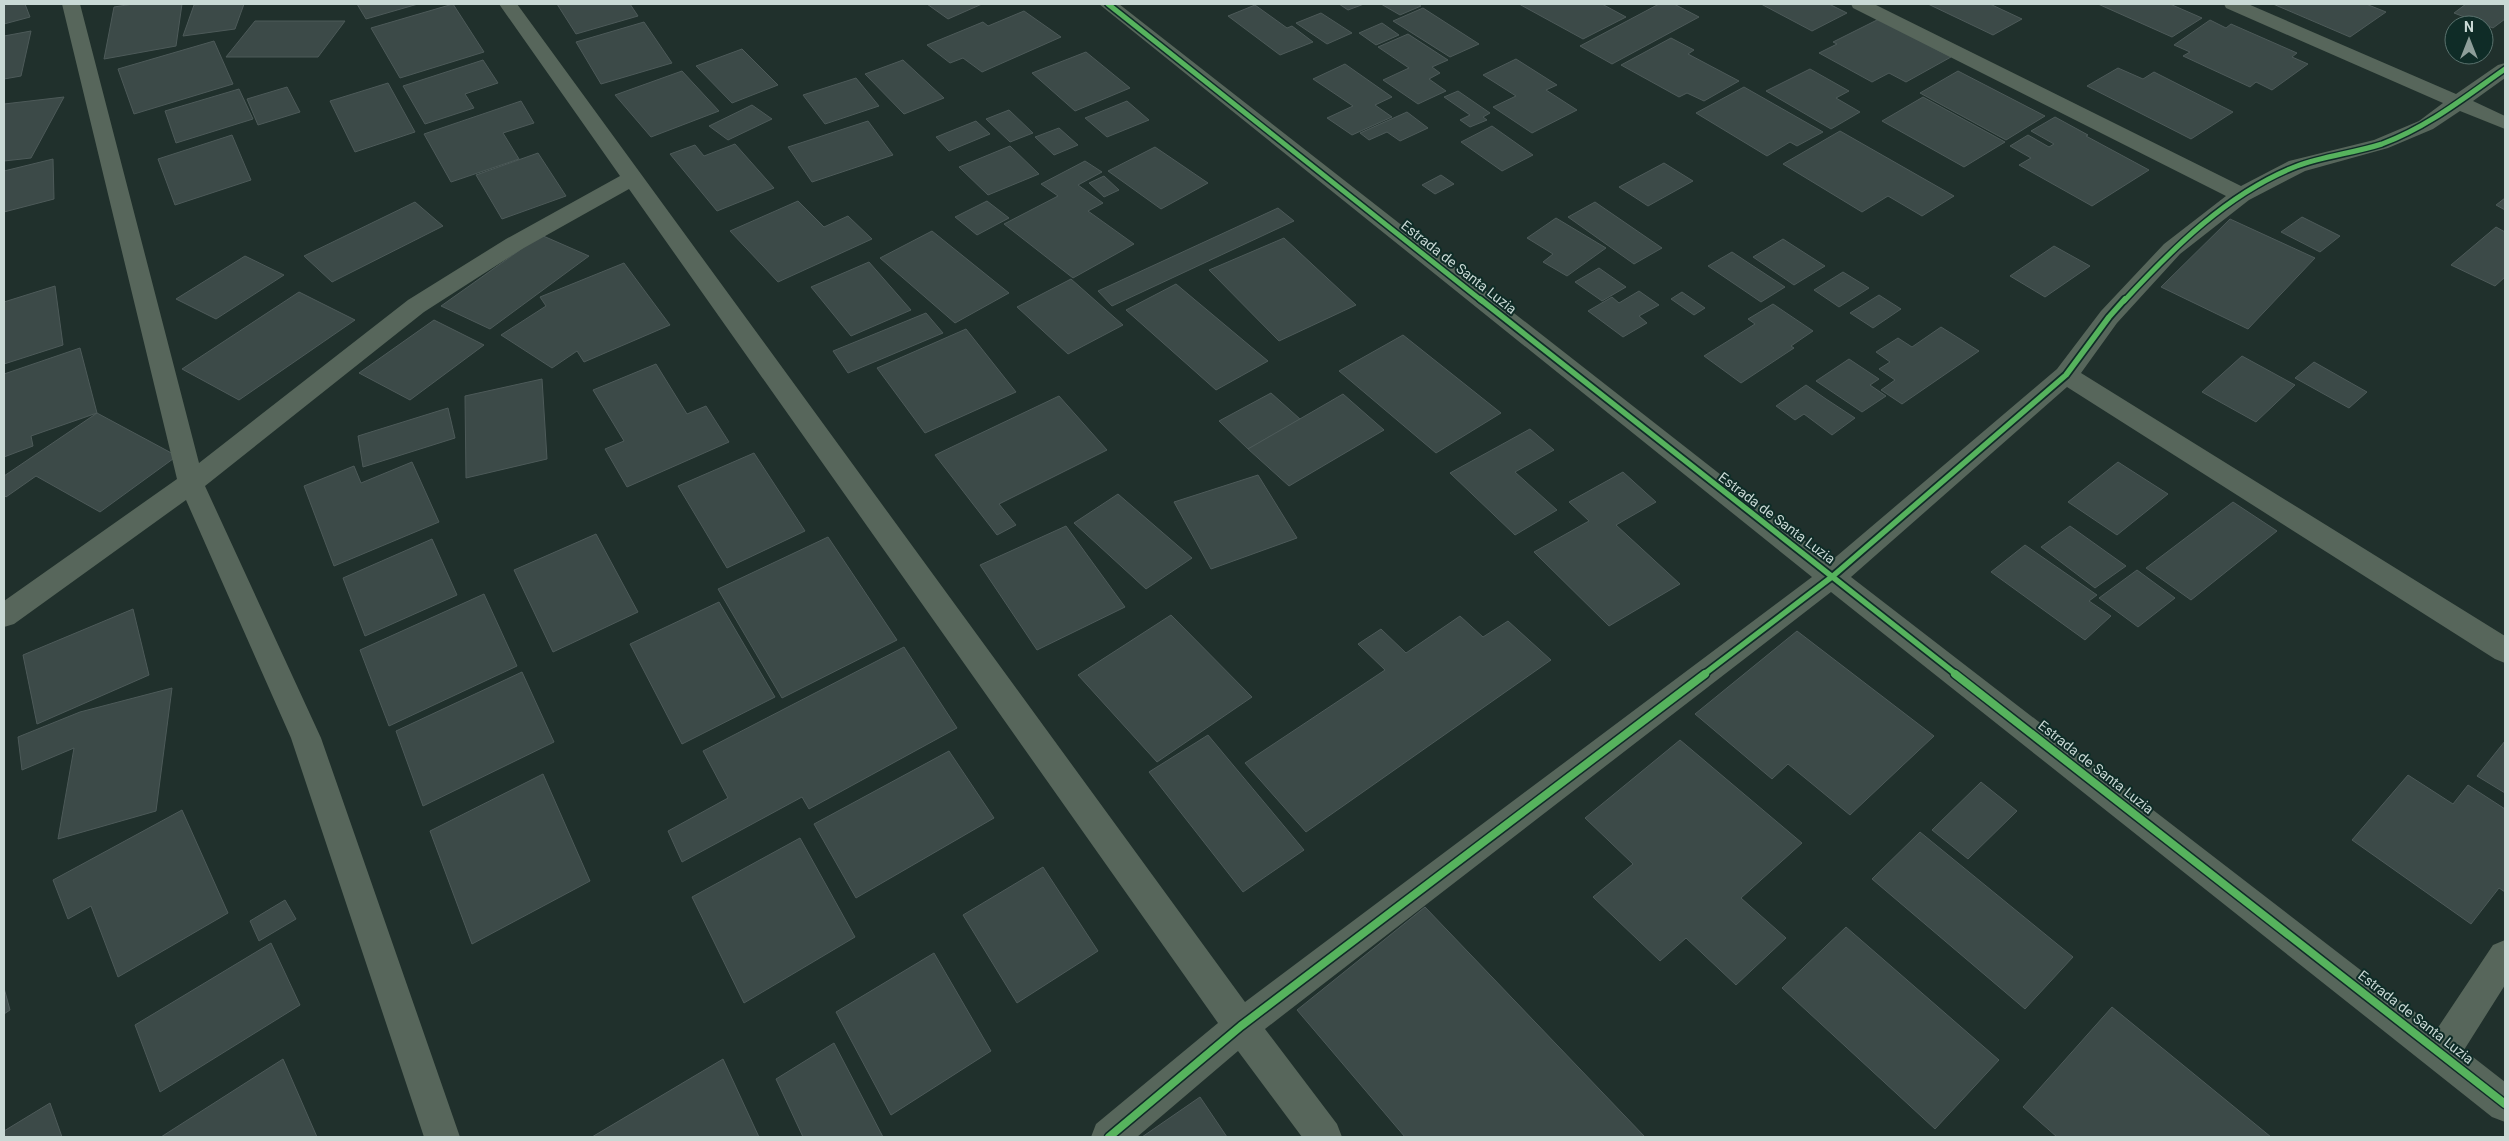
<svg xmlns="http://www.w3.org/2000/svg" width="2509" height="1141" viewBox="0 0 2509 1141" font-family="Roboto,sans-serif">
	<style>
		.building { fill: #3c4a48; stroke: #4d5a59 }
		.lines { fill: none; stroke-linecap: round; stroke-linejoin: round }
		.minor { fill: #57665b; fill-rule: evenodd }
		.cycleway-far2-casing { stroke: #0f2c27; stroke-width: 8 }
		.cycleway-far1-casing { stroke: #0f2c27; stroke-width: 9 }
		.cycleway-casing { stroke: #0f2c27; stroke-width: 11 }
		.cycleway-far2 { stroke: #56b35d; stroke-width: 5 }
		.cycleway-far1 { stroke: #56b35d; stroke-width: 5.5 }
		.cycleway { stroke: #56b35d; stroke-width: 8 }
		.labels { text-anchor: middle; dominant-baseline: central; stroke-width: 4; stroke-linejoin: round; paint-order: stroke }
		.street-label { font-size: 14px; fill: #c9d9d5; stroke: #0f2c27 }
	</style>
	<rect width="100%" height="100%" fill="#20302c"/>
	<g class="building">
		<polygon points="4,4 25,4 30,17 4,24"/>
		<polygon points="133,4 182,4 176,46 104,59 114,7"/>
		<polygon points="206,4 244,4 235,29 183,36 194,5"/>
		<polygon points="357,4 418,4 366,19"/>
		<polygon points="453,4 484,52 400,78 371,28"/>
		<polygon points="557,4 630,4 638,16 576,34"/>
		<polygon points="927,4 982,4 948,19"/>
		<polygon points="1339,4 1364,4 1348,10"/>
		<polygon points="1381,4 1418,4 1421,6 1400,15"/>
		<polygon points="1519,4 1602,4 1626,17 1583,39"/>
		<polygon points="1659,4 1674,4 1699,17 1612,64 1580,46"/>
		<polygon points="1761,4 1829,4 1847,13 1812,31"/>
		<polygon points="1928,4 1990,4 2022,19 1993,35"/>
		<polygon points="2098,4 2170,4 2202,18 2172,37"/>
		<polygon points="2273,4 2366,4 2386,12 2350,37"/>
		<polygon points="2466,4 2505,4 2505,19 2493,28 2454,13"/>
		<polygon points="1255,5 1287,28 1292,26 1313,42 1280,55 1228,16"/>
		<polygon points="1423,8 1479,44 1450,57 1393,21"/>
		<polygon points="1024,11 1061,37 982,72 963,58 950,63 927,45 983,22 988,26"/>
		<polygon points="1321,13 1352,33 1327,44 1296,23"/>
		<polygon points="1879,19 1951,57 1906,82 1889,73 1872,82 1819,53 1837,44 1833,42"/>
		<polygon points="2210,20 2226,28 2231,24 2297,53 2292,57 2308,64 2272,90 2256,82 2250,87 2183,56 2190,52 2174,45"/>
		<polygon points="255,21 345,21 318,57 226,57"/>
		<polygon points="644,22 672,63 601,84 576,42"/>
		<polygon points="1382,23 1399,35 1376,45 1359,33"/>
		<polygon points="31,31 21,76 4,79 4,36"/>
		<polygon points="1408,34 1448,60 1432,67 1440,73 1429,79 1446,91 1418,104 1383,80 1409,68 1378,47"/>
		<polygon points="1671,38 1694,50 1688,54 1739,81 1704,101 1687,93 1679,97 1621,65"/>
		<polygon points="214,41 233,84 134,114 118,69"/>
		<polygon points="742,49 778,85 732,103 696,66"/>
		<polygon points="1086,52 1130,88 1075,111 1032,73"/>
		<polygon points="1516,59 1557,85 1546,90 1577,110 1532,133 1493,107 1516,96 1483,75"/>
		<polygon points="483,60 498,83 465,94 474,108 425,124 403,86"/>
		<polygon points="903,60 944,98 904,114 865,74"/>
		<polygon points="1345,64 1392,97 1375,105 1392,117 1352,135 1327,118 1353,106 1313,79"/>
		<polygon points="2118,68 2143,79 2154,72 2233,112 2191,139 2087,86"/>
		<polygon points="1810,69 1849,91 1836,98 1860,112 1831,129 1766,91"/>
		<polygon points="682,71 719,111 651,137 615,95"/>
		<polygon points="1958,71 2045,116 2006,140 1920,93"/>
		<polygon points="856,78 879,106 825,124 803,95"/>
		<polygon points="388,83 415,132 355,152 330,101"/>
		<polygon points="287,87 300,112 258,125 247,99"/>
		<polygon points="1744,87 1823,132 1797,146 1790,142 1767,156 1696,113"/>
		<polygon points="239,89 253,119 176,143 165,111"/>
		<polygon points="1458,91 1490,113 1483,117 1487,120 1470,127 1460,120 1470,115 1444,97"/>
		<polygon points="64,97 31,158 4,161 4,104"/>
		<polygon points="1923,97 2005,142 1964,167 1882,121"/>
		<polygon points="521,101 534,123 503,133 519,159 451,182 424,134"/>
		<polygon points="1127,101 1149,120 1107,137 1085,118"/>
		<polygon points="752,105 772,119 728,140 709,126"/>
		<polygon points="1009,110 1033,133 1010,142 986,119"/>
		<polygon points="1407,112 1428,128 1400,141 1387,132 1369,140 1360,133"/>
		<polygon points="2055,117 2088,135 2086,136 2149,170 2092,206 2019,165 2031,158 2010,146 2028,135 2049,147 2054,144 2031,131"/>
		<polygon points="868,121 893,155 812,182 788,147"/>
		<polygon points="976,121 990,134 949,151 936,137"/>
		<polygon points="1492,126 1533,155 1502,171 1461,142"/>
		<polygon points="1059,128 1078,145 1054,155 1035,137"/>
		<polygon points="1840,131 1954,196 1922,216 1888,196 1862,212 1783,164"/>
		<polygon points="232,135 251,180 175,205 158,159"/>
		<polygon points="735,144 774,188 717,211 670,154 695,145 704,156"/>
		<polygon points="1010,146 1039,174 988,195 959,167"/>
		<polygon points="1155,147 1208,183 1161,209 1108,171"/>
		<polygon points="538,153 566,196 502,219 476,175"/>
		<polygon points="53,159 54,199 4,212 4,171"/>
		<polygon points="1085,161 1102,172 1078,185 1103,203 1088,211 1134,244 1073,278 1004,224 1058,196 1041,184"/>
		<polygon points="1664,163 1693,181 1648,206 1619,187"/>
		<polygon points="1441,175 1454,184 1435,194 1422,185"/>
		<polygon points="1104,176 1119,190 1104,197 1089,183"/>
		<polygon points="2505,198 2505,210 2496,205"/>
		<polygon points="798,201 824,227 848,216 872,239 778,282 730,231"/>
		<polygon points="987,201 1009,218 977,235 955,217"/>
		<polygon points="415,202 443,226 332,282 304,256"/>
		<polygon points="1595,202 1662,248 1634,264 1568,217"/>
		<polygon points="1278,208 1294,221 1112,306 1098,291"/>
		<polygon points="2302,217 2340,236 2320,252 2281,232"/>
		<polygon points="1556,218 1606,248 1567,276 1543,262 1553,254 1527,238"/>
		<polygon points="2230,219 2315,258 2248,329 2161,287"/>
		<polygon points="2496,227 2505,232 2505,277 2495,286 2451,265"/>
		<polygon points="932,231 1009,293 955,323 880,258"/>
		<polygon points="541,235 589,256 490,329 441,306"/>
		<polygon points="1284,238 1356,305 1279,341 1209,270"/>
		<polygon points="1783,239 1825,266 1794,285 1753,257"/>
		<polygon points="2054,246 2090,266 2045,297 2010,276"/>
		<polygon points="1732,252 1785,287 1761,302 1708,266"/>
		<polygon points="245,256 284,275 216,319 176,299"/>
		<polygon points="869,262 911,310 851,336 811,287"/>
		<polygon points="624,263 670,325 584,362 577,351 552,368 501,335 546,306 540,297"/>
		<polygon points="1599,268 1626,287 1602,301 1575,282"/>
		<polygon points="1843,272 1869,288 1839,307 1814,290"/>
		<polygon points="1071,279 1123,325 1068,354 1017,307"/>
		<polygon points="1176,284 1268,361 1216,390 1126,310"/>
		<polygon points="55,286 63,345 4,364 4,302"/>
		<polygon points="1639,291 1659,305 1639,316 1647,323 1623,337 1588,311 1612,297 1619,303"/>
		<polygon points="299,292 355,320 239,400 182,369"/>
		<polygon points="1682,292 1705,308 1694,315 1671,299"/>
		<polygon points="1879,295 1901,309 1873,328 1850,313"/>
		<polygon points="1773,304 1813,331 1791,346 1794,348 1741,383 1704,356 1755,324 1748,319"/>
		<polygon points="926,313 943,333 848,373 833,351"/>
		<polygon points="434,320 484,345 410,400 359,373"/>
		<polygon points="1941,327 1979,351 1902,404 1881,390 1895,380 1879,369 1890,362 1876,352 1898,338 1912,347"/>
		<polygon points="966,329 1016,392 925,433 877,368"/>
		<polygon points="1403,335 1501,413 1436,453 1339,371"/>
		<polygon points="80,348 97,413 31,436 33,446 4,457 4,374"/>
		<polygon points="2242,356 2295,385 2256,422 2202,392"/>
		<polygon points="1849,359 1879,379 1870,385 1886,396 1862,412 1816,381"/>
		<polygon points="2314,362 2367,392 2349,408 2295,378"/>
		<polygon points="656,364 687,414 706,406 729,442 627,487 605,449 624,441 593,390"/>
		<polygon points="542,379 547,459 466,478 465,396"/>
		<polygon points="1806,385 1826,399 1855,418 1832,435 1804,414 1795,420 1776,406"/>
		<polygon points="1271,393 1300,419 1248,449 1219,421"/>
		<polygon points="1343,394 1384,430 1289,486 1248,449"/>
		<polygon points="1059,396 1107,450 999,504 1016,525 997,535 935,455"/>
		<polygon points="448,408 455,438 363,467 358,436"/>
		<polygon points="97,413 177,456 100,512 36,476 6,497 4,495 4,476"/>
		<polygon points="1530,429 1554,450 1515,472 1557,510 1515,535 1450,473"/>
		<polygon points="754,453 805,531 727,568 678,486"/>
		<polygon points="412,462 439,522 334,566 304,486 354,466 361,483"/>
		<polygon points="2118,462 2168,494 2117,535 2068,502"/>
		<polygon points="1623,472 1656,502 1616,525 1680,584 1609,626 1534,552 1589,521 1569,502"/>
		<polygon points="1258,475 1297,538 1211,569 1174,502"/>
		<polygon points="1118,494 1192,558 1146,589 1074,523"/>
		<polygon points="2233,502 2277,531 2191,600 2146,568"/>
		<polygon points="1066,526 1125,607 1037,650 980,565"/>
		<polygon points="2070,526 2126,566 2095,588 2041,547"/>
		<polygon points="596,534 638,612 553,652 514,570"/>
		<polygon points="828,537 897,640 782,698 718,589"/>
		<polygon points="432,539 457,595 365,636 343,578"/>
		<polygon points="2025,545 2097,595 2089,601 2111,616 2085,640 1991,572"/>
		<polygon points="2137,570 2175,598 2138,627 2099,598"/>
		<polygon points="484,594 517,666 389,726 360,650"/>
		<polygon points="719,602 775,697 682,744 630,644"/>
		<polygon points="133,609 149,675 37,724 23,655"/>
		<polygon points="1171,615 1252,697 1157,762 1078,675"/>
		<polygon points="1460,616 1483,637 1508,621 1551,660 1306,832 1245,763 1385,670 1358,644 1381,629 1406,653"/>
		<polygon points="1797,631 1934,736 1850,815 1788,764 1772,779 1695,714"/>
		<polygon points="904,647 957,728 809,809 802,797 682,862 668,831 728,798 703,751"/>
		<polygon points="522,672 554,742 423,806 396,731"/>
		<polygon points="172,688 156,811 58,839 74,748 22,770 18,737 80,712"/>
		<polygon points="1208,735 1304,850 1243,892 1149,772"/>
		<polygon points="1680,740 1802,843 1741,898 1786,938 1736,985 1686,938 1660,961 1593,897 1633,864 1585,818"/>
		<polygon points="2505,741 2505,793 2477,776"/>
		<polygon points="949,751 994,818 856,898 814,824"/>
		<polygon points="543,774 590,881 472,944 430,831"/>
		<polygon points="2408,775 2453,804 2468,785 2505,809 2505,892 2499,888 2471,924 2352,840"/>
		<polygon points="1981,782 2017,811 1968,859 1932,830"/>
		<polygon points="182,810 228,913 118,977 91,906 68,919 53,880"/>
		<polygon points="1920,832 2073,957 2025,1009 1872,879"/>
		<polygon points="800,838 855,937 744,1003 692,897"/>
		<polygon points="1043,867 1098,951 1017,1003 963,915"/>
		<polygon points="285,900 296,919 259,941 250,921"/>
		<polygon points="1425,907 1645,1137 1405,1137 1297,1010"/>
		<polygon points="1846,927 1999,1060 1935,1129 1782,988"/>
		<polygon points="271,943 300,1005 160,1092 135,1025"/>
		<polygon points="934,953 991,1051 891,1115 836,1012"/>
		<polygon points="4,988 10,1010 4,1014"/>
		<polygon points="2112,1007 2271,1137 2057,1137 2023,1107"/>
		<polygon points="834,1043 883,1137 803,1137 776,1079"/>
		<polygon points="283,1059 317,1137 161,1137"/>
		<polygon points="723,1059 759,1137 592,1137"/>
		<polygon points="1200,1097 1227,1137 1142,1137"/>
		<polygon points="50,1103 62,1137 4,1137 4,1131"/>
	</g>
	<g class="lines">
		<polygon class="minor" points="62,4 80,4 199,463 408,300 506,239 620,176 499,4 517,4 1245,1002 1812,577 1099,4 1119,4 1831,561 2057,369 2101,311 2164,244 2226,196 1853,8 1851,4 1874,4 2241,186 2289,161 2374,140 2419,121 2443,103 2226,8 2224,4 2248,4 2456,94 2498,65 2505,63 2505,78 2473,101 2505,116 2505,129 2460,111 2433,129 2388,148 2305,171 2249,200 2180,254 2117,323 2081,373 2505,636 2505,663 2495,659 2067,387 1851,577 2437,1029 2493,945 2505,940 2505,985 2464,1050 2505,1082 2505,1122 2492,1117 1831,592 1265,1029 1337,1124 1342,1137 1302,1137 1238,1051 1137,1137 1091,1137 1096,1124 1218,1023 629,189 522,249 424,312 205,486 321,738 460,1137 424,1137 291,738 186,500 14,624 4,627 4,601 177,479"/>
		<g class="cycleway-far2-casing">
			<g id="cycleway-far2">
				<polyline points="1108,4 1482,301"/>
				<path d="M2124,301C2173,248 2228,193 2297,166C2324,156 2354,153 2382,144C2428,127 2465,97 2505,69"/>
			</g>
		</g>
		<g class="cycleway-far1-casing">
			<g id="cycleway-far1">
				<polyline points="1480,299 1957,675"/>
				<polyline points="1703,675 1833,576 2066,375 2109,317 2125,299"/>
			</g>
		</g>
		<g class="cycleway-casing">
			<g id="cycleway">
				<polyline points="1955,674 2505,1104"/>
				<polyline points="1109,1137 1241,1026 1705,674"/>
			</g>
		</g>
		<use href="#cycleway-far2" class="cycleway-far2"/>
		<use href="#cycleway-far1" class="cycleway-far1"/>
		<use href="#cycleway" class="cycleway"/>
	</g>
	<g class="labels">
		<g class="street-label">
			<text transform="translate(1459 267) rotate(38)">Estrada de Santa Luzia</text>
			<text transform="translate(1777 518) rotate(37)">Estrada de Santa Luzia</text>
			<text transform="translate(2096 767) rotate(38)">Estrada de Santa Luzia</text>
			<text transform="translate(2416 1017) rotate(38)">Estrada de Santa Luzia</text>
		</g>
	</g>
	<rect width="2509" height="1141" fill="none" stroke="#c9d9d5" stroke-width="10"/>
	<g transform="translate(2469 40)"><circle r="24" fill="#0f2c27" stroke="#59716d"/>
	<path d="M0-4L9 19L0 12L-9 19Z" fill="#8e9e9a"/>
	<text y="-8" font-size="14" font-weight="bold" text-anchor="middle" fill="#c9d9d5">N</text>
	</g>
</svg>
